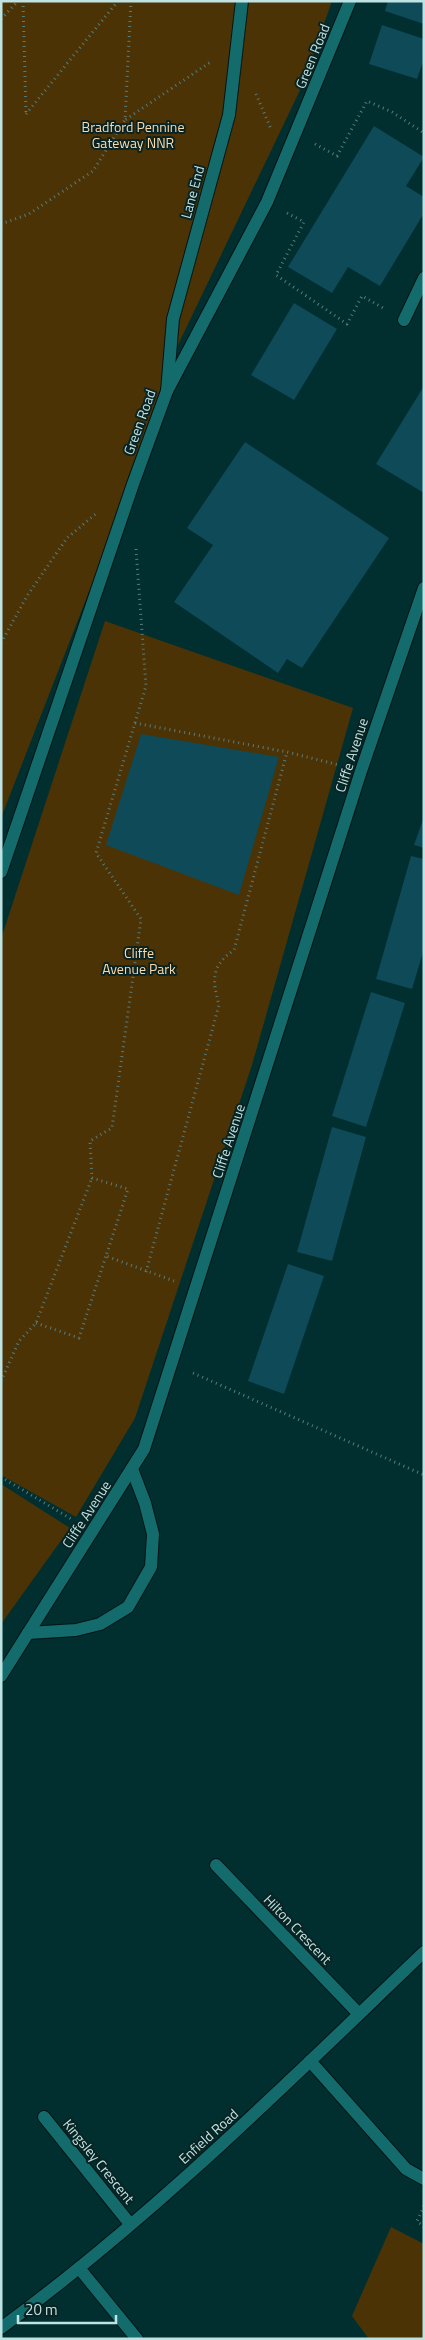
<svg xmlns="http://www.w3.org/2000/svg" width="425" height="2340" viewBox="0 0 425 2340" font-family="'Titillium Web',sans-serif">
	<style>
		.green { fill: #4c3306 }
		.building { fill: #0e4a57 }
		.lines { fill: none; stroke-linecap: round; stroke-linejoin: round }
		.service-casing { stroke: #001515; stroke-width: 14 }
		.minor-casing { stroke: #001515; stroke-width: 14 }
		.path { stroke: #547d7e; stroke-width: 3; stroke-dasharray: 1 4; stroke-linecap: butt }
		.service { stroke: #136b6c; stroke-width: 12 }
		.minor { stroke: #136b6c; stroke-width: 12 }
		.labels { text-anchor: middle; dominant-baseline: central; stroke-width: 4; stroke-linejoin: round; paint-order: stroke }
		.street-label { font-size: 14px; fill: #bfe3e3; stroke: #0a2323 }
		.park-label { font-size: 14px; fill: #fcd9a8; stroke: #0a2323 }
	</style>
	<rect width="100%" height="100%" fill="#012f30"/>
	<g class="green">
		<polygon points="1,1 332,1 302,86 176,349 167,391 1,818"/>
		<polygon points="105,621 353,708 252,1065 135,1418 76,1517 1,1475 1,939"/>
		<polygon points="1,1484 70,1528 1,1624"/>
		<polygon points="391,2227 424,2244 424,2339 369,2339 352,2316"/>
	</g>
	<g class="building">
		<polygon points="388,1 424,1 424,24 385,11"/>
		<polygon points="382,25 424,39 424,59 417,79 369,64"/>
		<polygon points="374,126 424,157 406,186 424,197 424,213 380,286 348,267 332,293 288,267"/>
		<polygon points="294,303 337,329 294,400 251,375"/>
		<polygon points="424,386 424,493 376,464"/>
		<polygon points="245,442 389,538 302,668 287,659 278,673 174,602 213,545 187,528"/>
		<polygon points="141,734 279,757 239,895 106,845"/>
		<polygon points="424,817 424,848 414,845"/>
		<polygon points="411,856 424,859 424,949 412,989 376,979"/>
		<polygon points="371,992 405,1003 366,1127 332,1116"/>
		<polygon points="332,1127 366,1137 332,1261 297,1252"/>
		<polygon points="288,1264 324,1276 284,1394 248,1381"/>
	</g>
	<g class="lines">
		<g class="service-casing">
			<polyline id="service" points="167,391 173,319 229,115 242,1"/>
		</g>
		<g class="minor-casing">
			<g id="minor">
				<polyline points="404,320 424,278"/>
				<polyline points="1,872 133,484 167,391 267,202 350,1"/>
				<polyline points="28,1633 76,1630 100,1624 128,1607 151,1567 153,1534 145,1503 132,1469"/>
				<polyline points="1,1676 144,1449 361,771 424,588"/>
				<polyline points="216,1865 359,2014"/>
				<polyline points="310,2061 406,2169 424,2179"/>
				<polyline points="44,2117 130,2224"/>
				<polyline points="79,2268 137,2339"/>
				<path d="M1,2328C154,2216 288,2082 424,1952"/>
			</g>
		</g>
		<g class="path">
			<polyline points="23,1 26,113"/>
			<polyline points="131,1 125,120 212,61"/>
			<polyline points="1,19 18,1"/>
			<polyline points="256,94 271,129"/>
			<polyline points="26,114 118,1"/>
			<polyline points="315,144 337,156 367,101 392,112 424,133"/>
			<polyline points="287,213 304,222 276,275 347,324 362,296 385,309"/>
			<polyline points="1,224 29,214 93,171 125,120"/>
			<polyline points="136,549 146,686 96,853 141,919 112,1128 90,1141 92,1178 128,1189 106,1256 174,1281"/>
			<polyline points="1,643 27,596 67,538 98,512"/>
			<polyline points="135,723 287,752 339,765"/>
			<path d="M146,1272L219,1005C212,980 211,966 234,950L287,752"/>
			<polyline points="36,1323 79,1338 106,1256"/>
			<polyline points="193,1373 424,1475"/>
			<polyline points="1,1381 19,1341 36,1323 92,1178"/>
			<polyline points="1,1477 73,1520"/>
			<polyline points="424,2206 417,2221 424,2227"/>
		</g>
		<use href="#service" class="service"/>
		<use href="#minor" class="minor"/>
	</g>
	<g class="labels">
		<g class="street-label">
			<text transform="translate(312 56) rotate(-68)">Green Road</text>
			<text transform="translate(192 192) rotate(-75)">Lane End</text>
			<text transform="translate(139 422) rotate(-70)">Green Road</text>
			<text transform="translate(351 755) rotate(-72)">Cliffe Avenue</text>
			<text transform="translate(228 1141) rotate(-72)">Cliffe Avenue</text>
			<text transform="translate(86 1514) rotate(-57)">Cliffe Avenue</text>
			<text transform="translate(298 1929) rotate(46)">Hilton Crescent</text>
			<text transform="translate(208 2136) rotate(-42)">Enfield Road</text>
			<text transform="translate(99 2161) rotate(51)">Kingsley Crescent</text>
		</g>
		<g class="park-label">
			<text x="133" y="126">Bradford Pennine<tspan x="133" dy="16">Gateway NNR</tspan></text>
			<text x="139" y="952">Cliffe<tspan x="139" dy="16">Avenue Park</tspan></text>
		</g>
	</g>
	<rect width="425" height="2340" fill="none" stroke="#bfe3e3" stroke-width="5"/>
	<path d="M18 2315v8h98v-8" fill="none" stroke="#bfe3e3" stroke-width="2.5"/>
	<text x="25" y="2315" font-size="15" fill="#bfe3e3" stroke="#0a2323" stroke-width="4" paint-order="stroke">20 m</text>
</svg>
